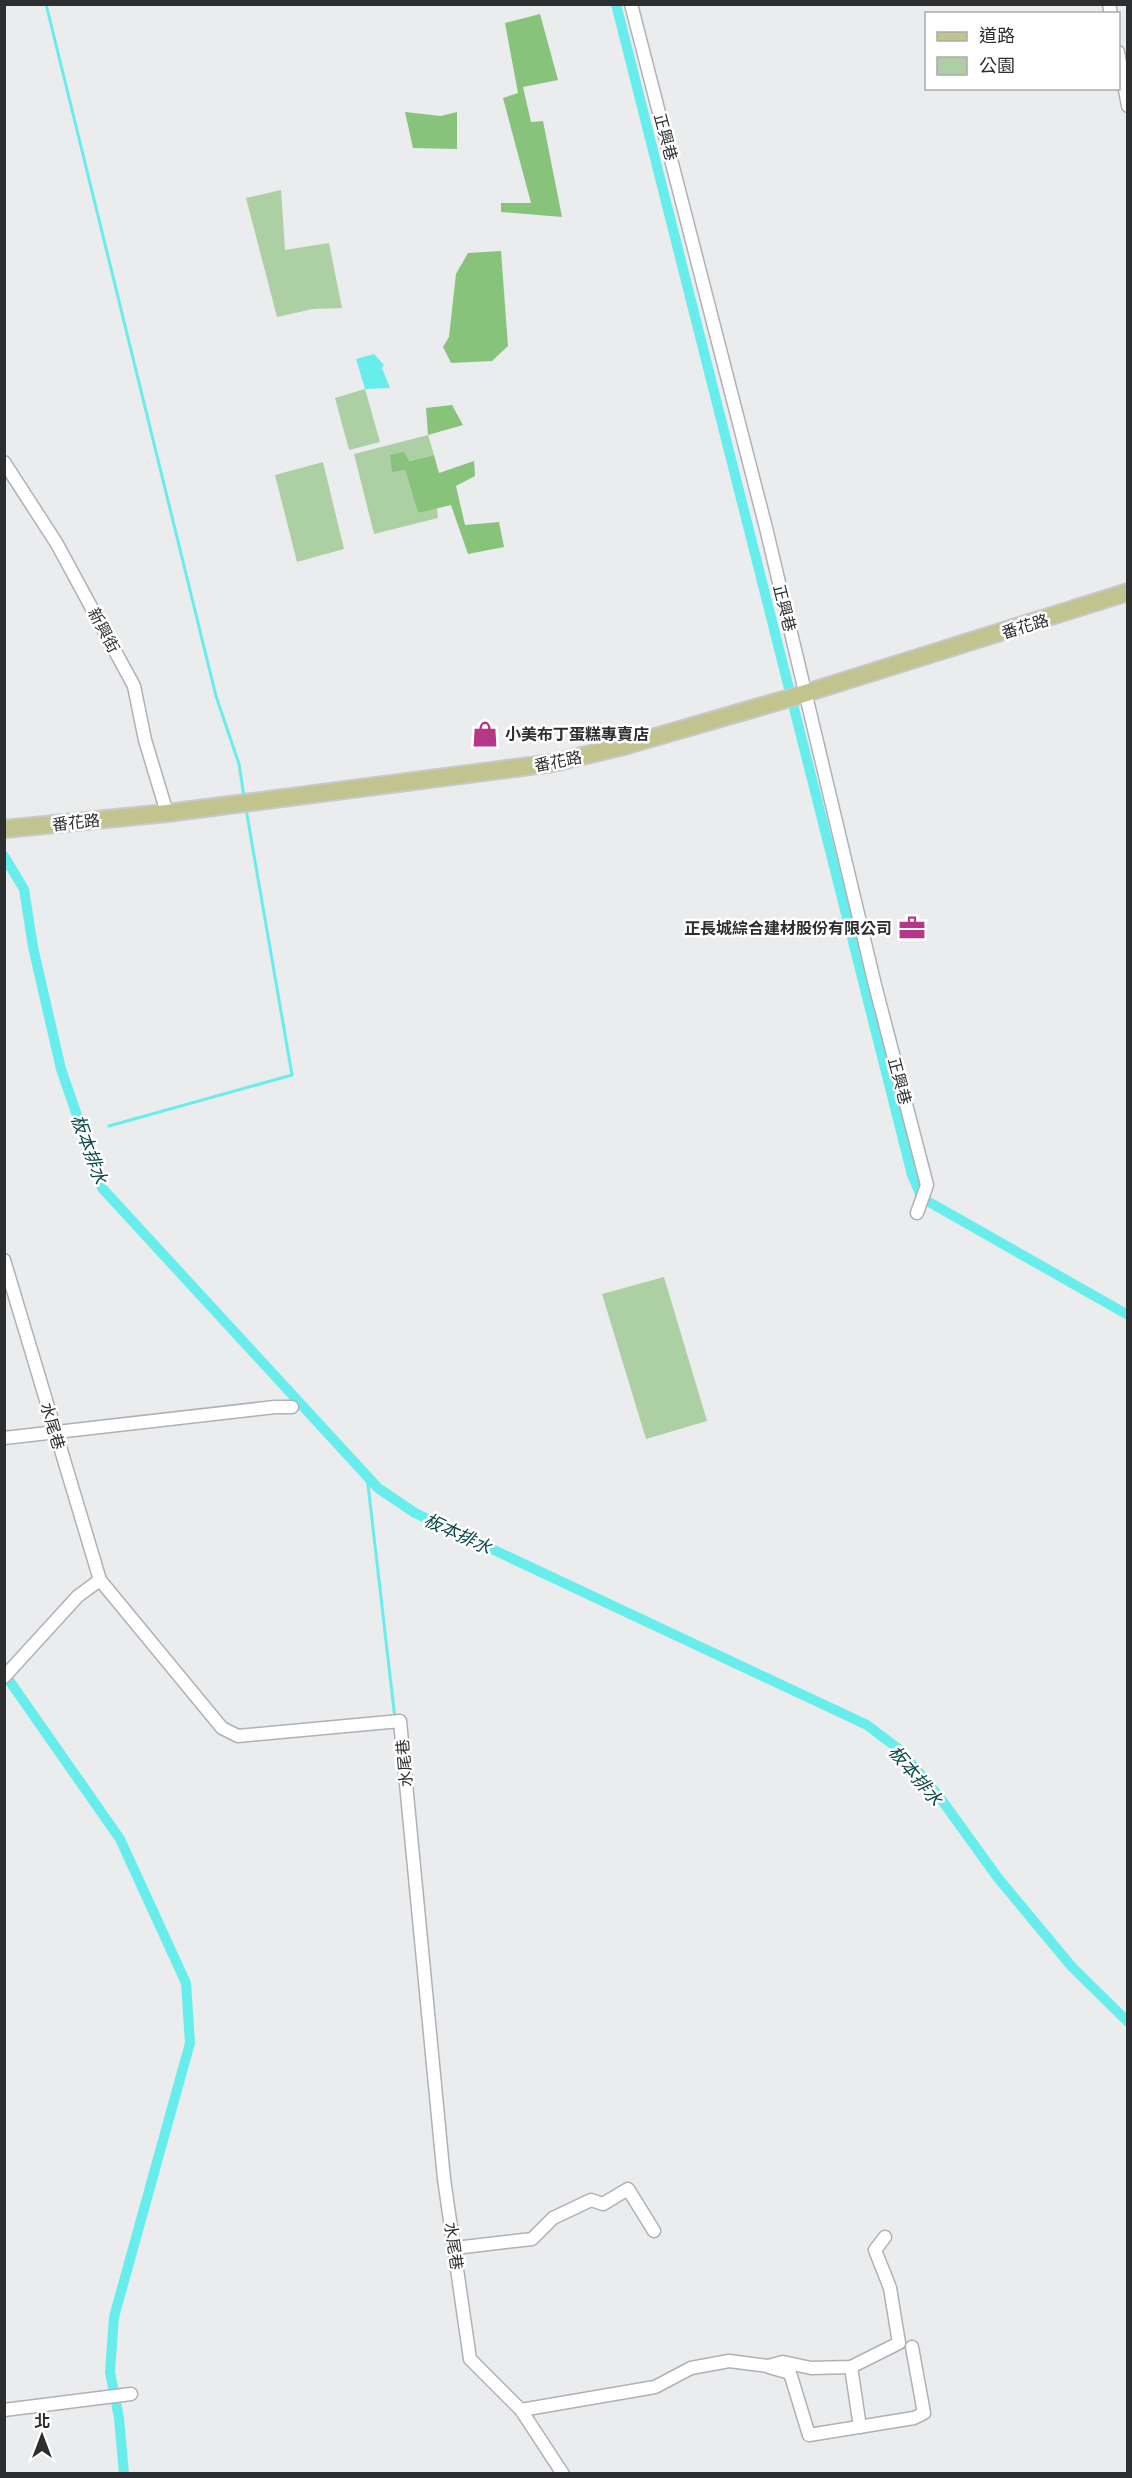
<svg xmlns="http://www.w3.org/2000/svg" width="1132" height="2478" viewBox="0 0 1132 2478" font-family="'Noto Sans','Noto Sans TC',sans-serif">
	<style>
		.green { fill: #acd0a4 }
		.forest { fill: #88c37c }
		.water { fill: #68eded }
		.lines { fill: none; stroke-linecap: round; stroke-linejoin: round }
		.stream { stroke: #68eded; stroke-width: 3 }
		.canal { stroke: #68eded; stroke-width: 10 }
		.minor-casing { stroke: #b0b1b4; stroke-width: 15 }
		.major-casing { stroke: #c8c9c9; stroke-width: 20 }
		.minor { stroke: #fff; stroke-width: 12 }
		.major { stroke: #c2c490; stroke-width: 16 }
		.labels { text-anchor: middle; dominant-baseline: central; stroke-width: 5; stroke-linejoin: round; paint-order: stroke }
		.street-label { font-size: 16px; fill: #2d2e2f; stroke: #fff }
		.poi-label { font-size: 16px; font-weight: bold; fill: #2d2e2f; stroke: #fff; text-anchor: start }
		.water-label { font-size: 18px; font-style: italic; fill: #0a4848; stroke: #fff }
	</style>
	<rect width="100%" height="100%" fill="#eaecee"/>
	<g class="green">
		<polygon points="281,190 285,250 329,243 342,308 313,309 277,317 246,198"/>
		<polygon points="365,389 380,442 349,450 335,398"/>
		<polygon points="428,435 434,455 408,461 405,470 418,513 437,508 438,518 374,534 354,454"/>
		<polygon points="323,462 344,549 297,562 275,475"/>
		<polygon points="664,1277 707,1421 646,1439 602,1294"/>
	</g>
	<g class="forest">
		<polygon points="540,14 558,80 523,87 531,122 543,121 562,217 501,212 501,203 531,203 503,98 518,93 505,23"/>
		<polygon points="405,112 441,116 457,112 457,149 413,148"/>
		<polygon points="501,251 508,346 492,361 451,363 443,347 449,337 456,274 468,253"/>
		<polygon points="452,405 463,425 428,435 426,408"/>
		<polygon points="404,452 409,461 434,455 439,473 474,461 475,476 456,486 465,525 499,522 504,547 468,554 451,505 418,513 405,470 392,472 390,455"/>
	</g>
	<polygon class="water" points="374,354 384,365 382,368 390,388 365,389 356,359"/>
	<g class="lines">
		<g class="stream">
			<polyline points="46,4 216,696 239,764 244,797"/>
			<polyline points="109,1126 292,1075 246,809"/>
			<polyline points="367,1476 395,1719"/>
		</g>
		<g class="canal">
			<polyline points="616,4 912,1175 922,1198 1128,1315"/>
			<polyline points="4,856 24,889 33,947 61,1069 102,1188 378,1488 415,1513 867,1725 900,1750 941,1799 998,1878 1072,1967 1128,2022"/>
			<polyline points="4,1673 120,1839 186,1983 190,2043 114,2317 110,2372 119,2418 124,2474"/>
		</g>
		<g class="minor-casing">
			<g id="minor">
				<polyline points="631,4 766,528 875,985 927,1185 917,1213"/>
				<polyline points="1109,4 1111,14"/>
				<polyline points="1118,52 1128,106"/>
				<polyline points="4,462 57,544 134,686 145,740 167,813"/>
				<polyline points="4,1260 100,1580 222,1728 238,1736 400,1721 444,2179 470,2359 521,2410 563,2474"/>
				<polyline points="4,1438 275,1407 292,1407"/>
				<polyline points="4,1677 78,1596 100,1580"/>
				<polyline points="455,2248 532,2239 553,2218 591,2200 603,2204 628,2189 654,2231"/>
				<polyline points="769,2367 790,2373 809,2435 914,2418 924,2413 912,2347"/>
				<polyline points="851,2367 860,2427"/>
				<polyline points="4,2410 131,2394"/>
				<polyline points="521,2410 655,2387 691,2368 729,2361 768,2366 783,2362 811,2368 851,2367 899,2343 890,2288 875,2250 885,2237"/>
			</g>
		</g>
		<g class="major-casing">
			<polyline id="major" points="4,829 167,813 553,763 624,746 790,698 1128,592"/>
		</g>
		<use href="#minor" class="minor"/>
		<use href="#major" class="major"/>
	</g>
	<defs>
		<g id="shop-bare" transform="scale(2.07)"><path d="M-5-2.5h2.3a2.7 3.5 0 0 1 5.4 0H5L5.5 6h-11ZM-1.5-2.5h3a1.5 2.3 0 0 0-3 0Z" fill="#b53786" stroke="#fff" stroke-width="2.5" paint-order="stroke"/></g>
		<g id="office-bare" transform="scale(2.07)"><path d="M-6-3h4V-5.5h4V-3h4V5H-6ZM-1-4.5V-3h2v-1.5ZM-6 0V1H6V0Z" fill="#b53786" stroke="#fff" stroke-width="2.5" paint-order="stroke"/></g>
	</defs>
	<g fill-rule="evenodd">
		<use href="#shop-bare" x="485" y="734"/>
		<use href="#office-bare" x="912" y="928"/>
	</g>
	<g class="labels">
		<g class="street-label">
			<text transform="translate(666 137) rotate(75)">正興巷</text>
			<text transform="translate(785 608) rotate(76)">正興巷</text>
			<text transform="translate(1025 626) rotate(-17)">番花路</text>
			<text transform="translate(104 630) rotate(62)">新興街</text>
			<text transform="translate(558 761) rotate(-11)">番花路</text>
			<text transform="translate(76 822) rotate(-6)">番花路</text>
			<text transform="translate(900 1081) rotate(75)">正興巷</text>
			<text transform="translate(53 1426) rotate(74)">水尾巷</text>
			<text transform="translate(404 1763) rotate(-95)">水尾巷</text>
			<text transform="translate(454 2246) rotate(82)">水尾巷</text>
		</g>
		<g class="poi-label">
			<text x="505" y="734">小美布丁蛋糕專賣店</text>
			<text x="892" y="928" text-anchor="end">正長城綜合建材股份有限公司</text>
		</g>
		<g class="water-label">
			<text transform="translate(90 1149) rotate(70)">板本排水</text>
			<text transform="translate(458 1533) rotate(25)">板本排水</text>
			<text transform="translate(916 1775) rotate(50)">板本排水</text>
		</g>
	</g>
	<rect width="1132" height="2478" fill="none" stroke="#2d2e2f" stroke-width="12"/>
	<rect x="925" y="12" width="195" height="78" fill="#ffffff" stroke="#ababac" stroke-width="1.5"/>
	<rect x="937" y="32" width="30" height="9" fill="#c2c490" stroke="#ababac" stroke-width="1.5"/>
	<text x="979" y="42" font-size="18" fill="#2d2e2f">道路</text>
	<rect x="937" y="57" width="30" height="18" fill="#acd0a4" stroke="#ababac" stroke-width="1.5"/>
	<text x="979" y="72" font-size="18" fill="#2d2e2f">公園</text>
	<g transform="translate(42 2436)" stroke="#ffffff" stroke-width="4.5" paint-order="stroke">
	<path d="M0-4.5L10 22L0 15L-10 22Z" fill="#2d2e2f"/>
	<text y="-9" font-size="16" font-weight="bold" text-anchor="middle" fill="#2d2e2f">北</text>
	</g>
</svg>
